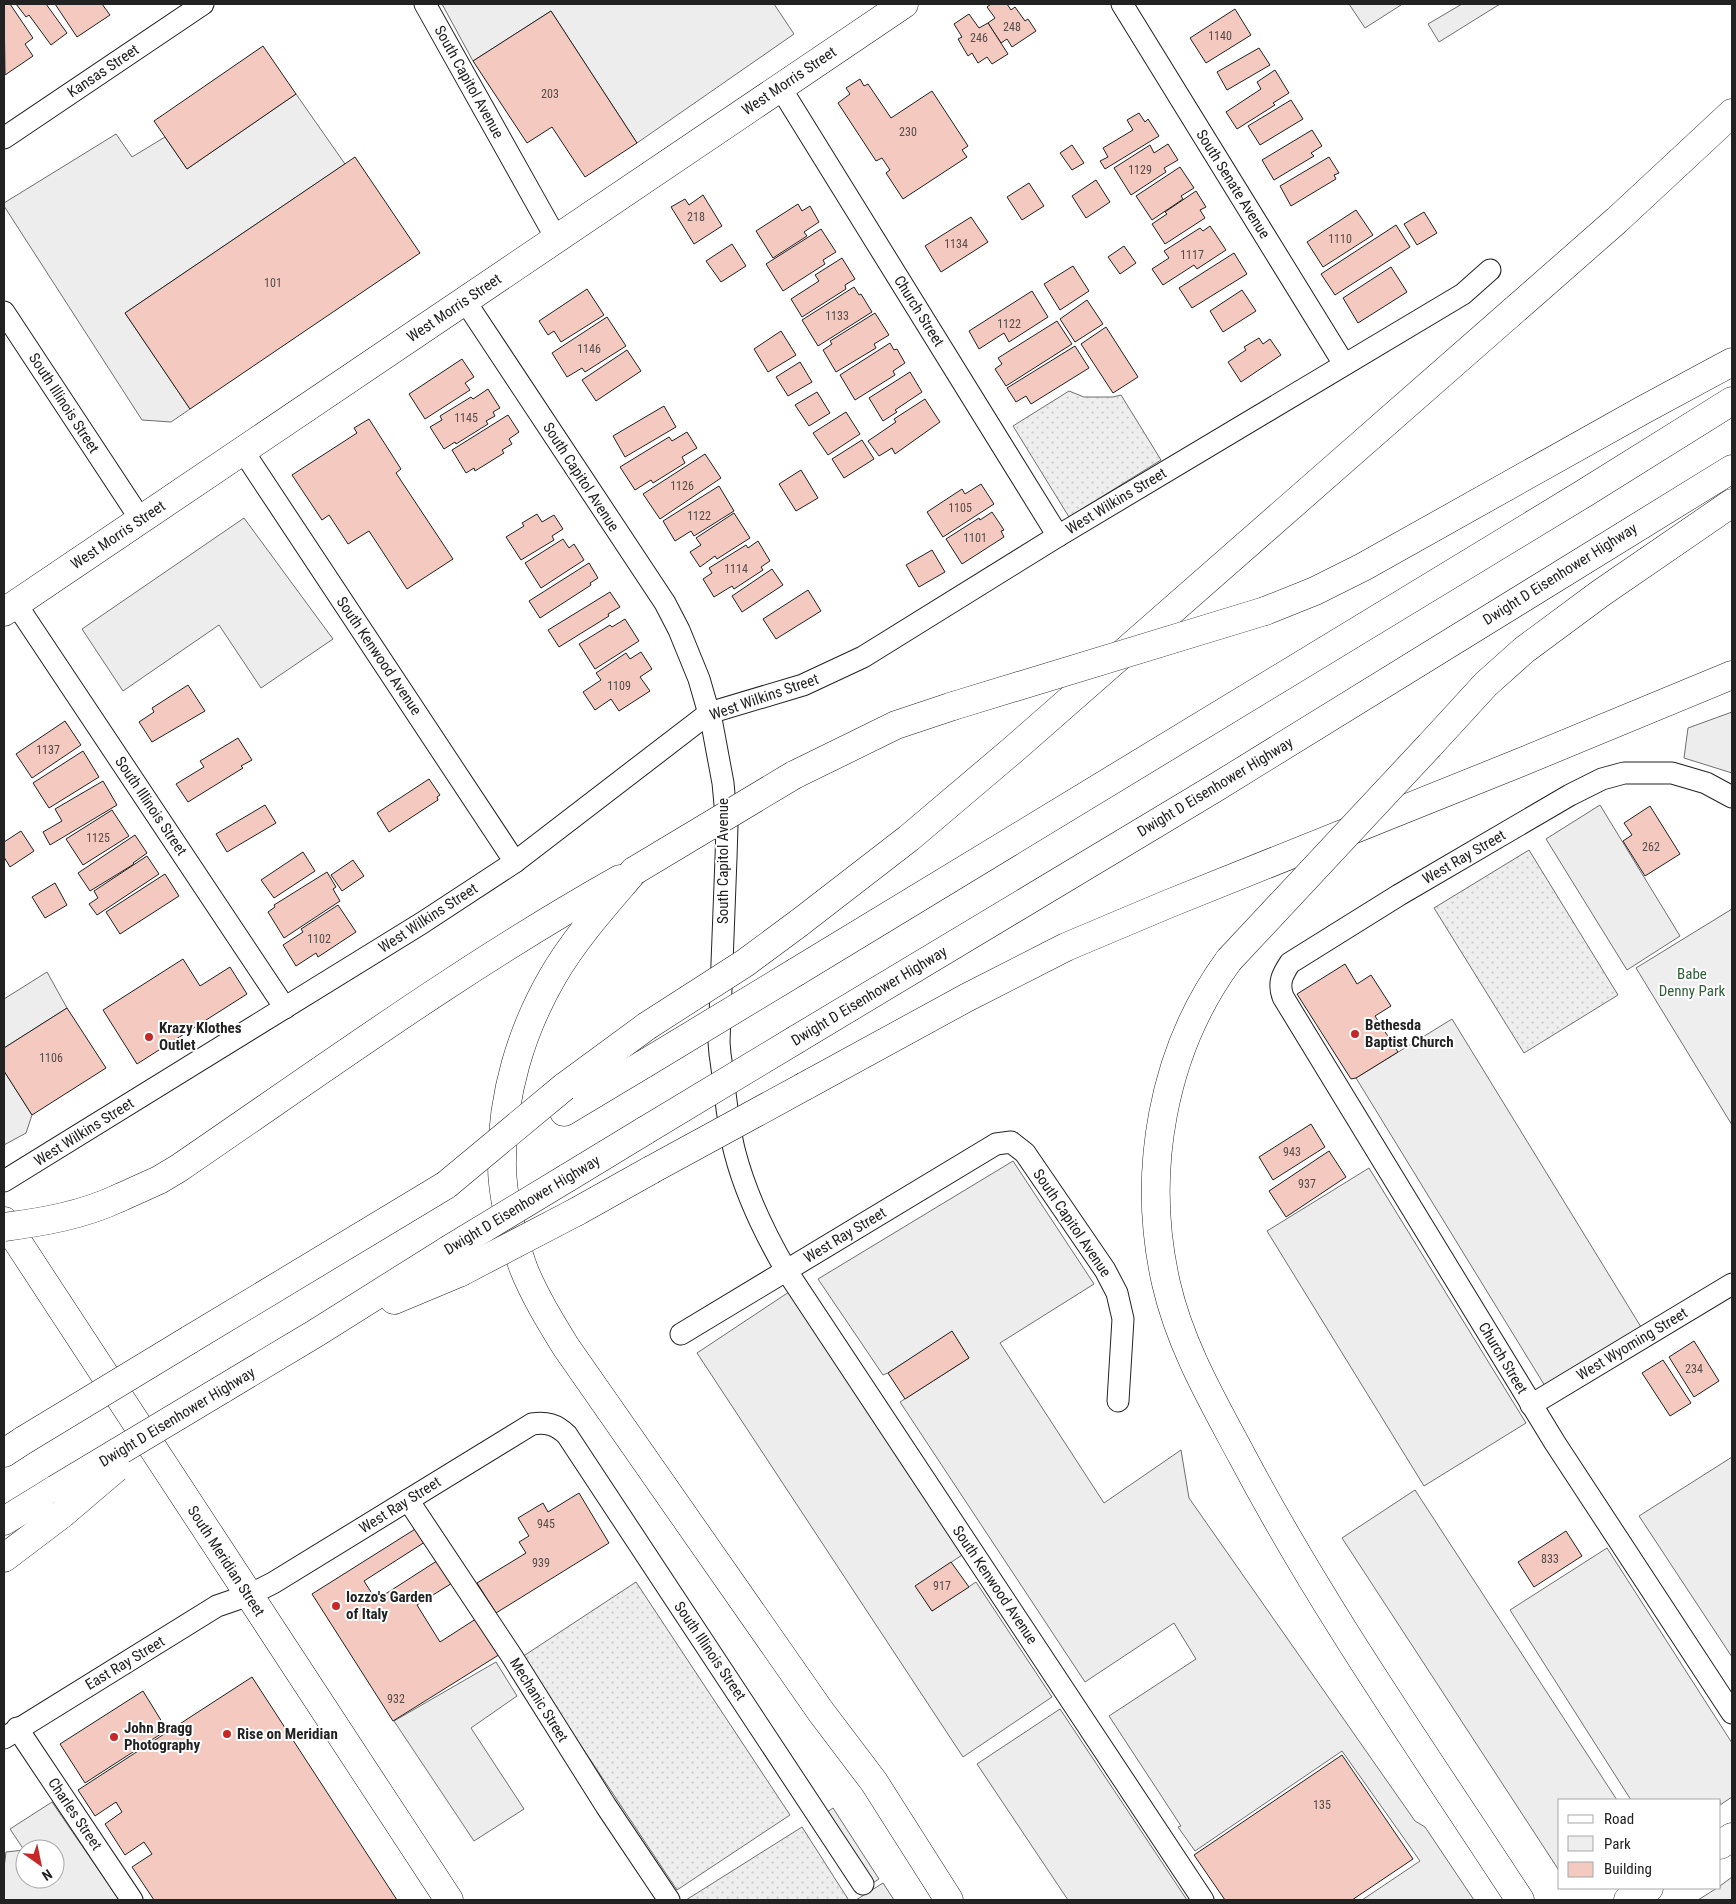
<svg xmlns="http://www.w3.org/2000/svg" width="1736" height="1904" viewBox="0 0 1736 1904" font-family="'Roboto Condensed',sans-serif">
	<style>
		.grass { fill: url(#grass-dots); stroke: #6f6f6f }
		.park { fill: #eee; stroke: #6f6f6f }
		.parking { fill: #ededed; stroke: #6f6f6f; fill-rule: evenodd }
		.building { fill: #f3c9c0; stroke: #222 }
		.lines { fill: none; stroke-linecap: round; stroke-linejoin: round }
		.minor-casing { stroke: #222; stroke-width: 23 }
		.secondary-casing { stroke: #222; stroke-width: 29 }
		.motorway-casing { stroke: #222; stroke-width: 29 }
		.minor { stroke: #fff; stroke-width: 21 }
		.secondary { stroke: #fff; stroke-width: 28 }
		.motorway { stroke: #fff; stroke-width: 28 }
		.motorway-bridge-casing { stroke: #222; stroke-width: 29; stroke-linecap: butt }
		.motorway-bridge { stroke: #fff; stroke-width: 28 }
		.poi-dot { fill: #c62828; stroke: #fff; stroke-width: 2 }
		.labels { text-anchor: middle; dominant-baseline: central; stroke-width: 4; stroke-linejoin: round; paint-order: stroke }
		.number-label { font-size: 12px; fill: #564c4a }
		.street-label { font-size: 15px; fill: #222; stroke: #fff }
		.park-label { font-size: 15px; fill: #2f5e38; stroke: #fff }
		.poi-label { font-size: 15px; font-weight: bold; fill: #222; stroke: #fff; text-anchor: start }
	</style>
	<defs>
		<pattern id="grass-dots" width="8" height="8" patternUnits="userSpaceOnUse" patternTransform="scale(1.25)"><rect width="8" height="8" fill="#eee"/><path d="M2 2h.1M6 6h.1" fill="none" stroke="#ccc" stroke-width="1.8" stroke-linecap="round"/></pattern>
	</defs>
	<rect width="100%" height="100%" fill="#fff"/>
	<g class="grass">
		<polygon points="1069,391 1084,397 1113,397 1121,395 1161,460 1069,517 1013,426"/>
		<polygon points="1529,850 1618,995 1524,1053 1434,908"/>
		<polygon points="636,1582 790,1815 677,1890 522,1657"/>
		<polygon points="802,1827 848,1899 846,1900 686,1900"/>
	</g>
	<g class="park">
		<polygon points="1732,909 1732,1125 1636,968"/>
		<polygon points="1732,1877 1732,1900 1698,1900 1717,1888 1720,1888 1720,1886"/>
	</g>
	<g class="parking">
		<polygon points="442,4 774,4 794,34 637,143 551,11 473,61"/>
		<polygon points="1349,4 1400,4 1401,5 1365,28"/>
		<polygon points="1462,4 1500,4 1439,42 1428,24"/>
		<polygon points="296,94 345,164 125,313 190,409 171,422 142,420 4,206 4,203 116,134 132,157 165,137 187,169"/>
		<polygon points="244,518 333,639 261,688 219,625 123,691 82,629"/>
		<polygon points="1732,712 1732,773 1684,758 1688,728"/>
		<polygon points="1600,805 1680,936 1627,970 1546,839"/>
		<polygon points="47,972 67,1008 4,1048 4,999"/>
		<polygon points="1452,1019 1641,1327 1545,1386 1356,1078"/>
		<polygon points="4,1071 32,1115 26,1133 4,1145"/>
		<polygon points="1013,1161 1094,1284 1000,1343 1104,1503 1181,1450 1189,1498 1415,1821 1425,1827 1474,1900 1362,1900 1420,1861 1342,1751 1195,1851 1178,1827 1181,1826 1109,1716 1196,1659 1174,1623 1085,1682 900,1402 969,1358 952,1332 888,1373 883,1375 818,1279"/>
		<polygon points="1369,1168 1526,1423 1424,1486 1267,1231"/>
		<polygon points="789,1292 962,1555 916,1586 932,1611 976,1582 1052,1697 963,1757 697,1353"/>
		<polygon points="1732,1457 1732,1657 1639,1516"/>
		<polygon points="1415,1490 1617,1800 1560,1800 1560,1872 1342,1538"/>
		<polygon points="1607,1548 1732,1743 1732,1797 1720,1805 1720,1800 1631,1800 1510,1610"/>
		<polygon points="496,1662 517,1696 471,1728 524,1809 474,1841 394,1721"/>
		<polygon points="1060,1709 1187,1900 1068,1900 977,1764"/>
		<path d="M52,1802L119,1900H4V1868L6,1852L24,1850L10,1829ZM25,1849H55V1879H25Z"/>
		<polygon points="833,1808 879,1879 857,1893 811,1823"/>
		<polygon points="883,1883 894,1900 856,1900"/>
	</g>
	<g class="building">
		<polygon points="4,4 10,4 33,38 25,44 33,56 5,75"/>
		<polygon points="16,4 46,4 67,33 51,45 29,15 26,17"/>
		<polygon points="55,4 102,4 110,15 77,37"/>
		<polygon points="991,4 1007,4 1011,10 1015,7 1025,21 1028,19 1036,31 1012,47 1007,39 1001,43 988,23 995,18 987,7"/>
		<polygon points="1235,9 1251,35 1206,63 1190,38"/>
		<polygon points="551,11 637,143 585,177 552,127 527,143 473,61"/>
		<polygon points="969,14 979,28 988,23 1008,54 992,64 987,57 978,63 972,53 968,56 958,39 962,37 954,24"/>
		<polygon points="263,46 296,94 187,169 154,121"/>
		<polygon points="1259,48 1270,65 1227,90 1217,72"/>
		<polygon points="1275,70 1289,93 1273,103 1275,105 1237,129 1226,112 1261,89 1257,82"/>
		<polygon points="860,79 864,86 868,84 891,118 932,91 968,146 962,150 967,157 903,199 886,173 890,170 882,158 876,161 838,103 850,94 846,88"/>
		<polygon points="1291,100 1303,119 1260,145 1248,126"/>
		<polygon points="1139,113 1145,122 1148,119 1159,136 1105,169 1100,161 1108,157 1103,148 1133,130 1127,120"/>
		<polygon points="1312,130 1322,146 1311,153 1314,156 1274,180 1262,160"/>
		<polygon points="1168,144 1178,160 1164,168 1166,172 1131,195 1114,168 1150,145 1154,153"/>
		<polygon points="1072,145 1084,163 1072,170 1060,153"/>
		<polygon points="355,157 420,253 190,409 125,313"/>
		<polygon points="1329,157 1339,173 1334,175 1336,179 1291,206 1280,186"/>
		<polygon points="1180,167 1194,188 1181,196 1183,199 1152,220 1136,196"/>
		<polygon points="1096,180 1110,202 1086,218 1072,196"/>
		<polygon points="1029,183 1044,206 1022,220 1007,197"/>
		<polygon points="1196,191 1206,207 1200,210 1205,218 1165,244 1152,224 1167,214 1165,212"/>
		<polygon points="703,195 722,226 694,244 671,207 685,199 689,205"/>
		<polygon points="798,204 802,211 810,206 819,222 804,232 807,236 773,258 756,231"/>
		<polygon points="1356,210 1373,235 1323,267 1307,242"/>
		<polygon points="1424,212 1437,233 1417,245 1404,224"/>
		<polygon points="971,217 988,242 941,272 925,246"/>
		<polygon points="1396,225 1410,247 1335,295 1321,274"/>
		<polygon points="1210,226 1226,250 1197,269 1194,265 1163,285 1152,269 1169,258 1164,251 1200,228 1203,231"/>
		<polygon points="821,229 836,252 823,260 825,264 783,291 766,264"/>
		<polygon points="732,244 746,266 721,282 706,261"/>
		<polygon points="1124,246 1136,263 1120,274 1108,257"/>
		<polygon points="1234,253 1247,274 1192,308 1179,288"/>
		<polygon points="842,258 855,279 845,285 846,289 802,317 791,299 819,281 815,275"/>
		<polygon points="1073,266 1089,291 1060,310 1044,284"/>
		<polygon points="1391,267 1407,292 1358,323 1343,298"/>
		<polygon points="854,287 859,295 861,294 872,312 818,346 802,320"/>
		<polygon points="587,289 604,315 561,342 554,331 548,335 539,321"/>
		<polygon points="1242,290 1256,311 1223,332 1210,311"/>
		<polygon points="1032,291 1048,317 1009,342 1004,333 979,349 969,331"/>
		<polygon points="1087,300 1103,324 1075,342 1060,319"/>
		<polygon points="875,313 889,335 874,344 876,348 836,372 823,350 832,344 830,341"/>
		<polygon points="607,317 626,346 585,372 582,368 567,377 552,353"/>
		<polygon points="1057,321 1072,344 1006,386 995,369 1002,364 998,358"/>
		<polygon points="1106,327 1138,377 1113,393 1081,344"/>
		<polygon points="781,331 796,355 768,372 754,349"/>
		<polygon points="1259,338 1263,344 1270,339 1281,355 1241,382 1228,362 1246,350 1244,347"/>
		<polygon points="890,343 894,350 897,349 905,363 893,371 895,375 855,400 840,375"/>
		<polygon points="1075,346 1089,368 1031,404 1026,396 1016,402 1007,388"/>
		<polygon points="627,350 641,371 596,401 582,380"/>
		<polygon points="462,359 474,377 465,383 470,390 425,419 409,394"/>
		<polygon points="800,362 812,382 788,396 776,377"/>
		<polygon points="910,372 922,392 895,410 897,412 883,421 869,398"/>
		<polygon points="488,389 500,408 493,412 495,416 486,421 488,424 456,444 455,442 444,449 430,427 442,420 440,416 471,397 473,399"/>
		<polygon points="817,392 830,413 809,426 795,405"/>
		<polygon points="925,399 940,422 895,454 892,448 879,456 868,441 896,422 894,419"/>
		<polygon points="664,406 676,427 625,457 613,436"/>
		<polygon points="846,412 860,434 828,455 813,433"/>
		<polygon points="508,415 519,432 509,439 512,444 502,450 504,453 475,471 474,468 466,473 452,450"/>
		<polygon points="369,419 401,469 396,473 453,559 407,589 369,531 348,544 329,515 322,520 292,475 357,433 354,428"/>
		<polygon points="687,432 697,448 682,457 685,463 653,483 651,480 635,490 620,467 669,437 672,441"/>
		<polygon points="862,440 874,459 844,478 832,459"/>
		<polygon points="705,454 721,478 660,519 643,494"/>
		<polygon points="801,470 818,498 796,511 779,484"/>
		<polygon points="981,484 994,504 943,537 927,512 962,489 965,494"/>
		<polygon points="719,486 734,511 694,536 691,531 675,541 663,521"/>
		<polygon points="992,512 1004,530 1001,531 1004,537 962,564 946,539 979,518 980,520"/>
		<polygon points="734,513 750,538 717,559 715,556 700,567 690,552 701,545 696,538"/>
		<polygon points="537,514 542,522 554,515 563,529 552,536 554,540 521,560 506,537 524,526 522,523"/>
		<polygon points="563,539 569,548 574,544 584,560 541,588 525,563"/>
		<polygon points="758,541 770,561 761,567 763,570 734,589 732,586 714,597 703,579 712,573 709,568 746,545 748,548"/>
		<polygon points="932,550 945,572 919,587 906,565"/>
		<polygon points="589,563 598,578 590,583 591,585 540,618 529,601"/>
		<polygon points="772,569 783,585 742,612 732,596"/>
		<polygon points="808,590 821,611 776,639 763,619"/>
		<polygon points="610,592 620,607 608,614 609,616 559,647 548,630"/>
		<polygon points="625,619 639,641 595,669 579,644 610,625 612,627"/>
		<polygon points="641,652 652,669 640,677 650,691 619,711 611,699 595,710 583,692 601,680 596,673 626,653 630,659"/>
		<polygon points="188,685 205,711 152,742 139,722 154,712 152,708"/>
		<polygon points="65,721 81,745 32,778 16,754"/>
		<polygon points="238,738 252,760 241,766 243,768 188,802 176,784 204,767 200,761"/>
		<polygon points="83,751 99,777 49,808 33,783"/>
		<polygon points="429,779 440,795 437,797 438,800 389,832 377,813"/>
		<polygon points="103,781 117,805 50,845 43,832 62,821 55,809"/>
		<polygon points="265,805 276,823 227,852 216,834"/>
		<polygon points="1650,806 1680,854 1645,876 1623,841 1632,835 1624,823"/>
		<polygon points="112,810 129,836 83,865 66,839"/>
		<polygon points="21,831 34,851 10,867 4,857 4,842"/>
		<polygon points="135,835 147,853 133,863 134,864 90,891 78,873"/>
		<polygon points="303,852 315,871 274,898 261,880"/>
		<polygon points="147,856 159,874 97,915 89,904 98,898 94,891"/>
		<polygon points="353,860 364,876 342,891 331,875"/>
		<polygon points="327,872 336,887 333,889 340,901 284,938 268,912 275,907 274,905"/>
		<polygon points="165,874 179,896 120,934 106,912"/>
		<polygon points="55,883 67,905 45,918 32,897"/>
		<polygon points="338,905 356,932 318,957 316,953 296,966 283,945 303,932 301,929"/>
		<polygon points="183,959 200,986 230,967 247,994 137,1064 103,1010"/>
		<polygon points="1345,964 1357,984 1371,975 1391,1006 1375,1016 1398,1052 1356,1078 1351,1079 1297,994"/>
		<polygon points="67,1008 106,1068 32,1115 4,1071 4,1048"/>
		<polygon points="1311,1124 1325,1147 1273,1180 1259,1157"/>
		<polygon points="1329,1151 1346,1177 1286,1217 1269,1191"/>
		<polygon points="952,1331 969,1358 905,1399 888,1373"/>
		<polygon points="1694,1341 1719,1381 1694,1397 1669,1357"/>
		<polygon points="1663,1360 1691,1403 1670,1416 1642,1373"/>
		<polygon points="579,1493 609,1543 496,1613 477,1583 526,1553 519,1542 529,1536 518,1518 543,1503 548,1512"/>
		<polygon points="420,1526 428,1540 364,1581 376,1600 443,1557 457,1580 417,1605 440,1642 482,1615 505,1651 393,1721 312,1594"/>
		<polygon points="1566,1531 1582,1556 1534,1587 1518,1562"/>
		<polygon points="951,1562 969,1587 932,1611 915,1586"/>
		<polygon points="252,1677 397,1900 154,1900 132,1867 152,1854 144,1842 125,1855 105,1824 122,1812 116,1802 95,1816 78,1790"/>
		<polygon points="143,1691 167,1730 85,1783 60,1744"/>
		<polygon points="1342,1755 1413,1859 1352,1900 1225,1900 1194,1855"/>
	</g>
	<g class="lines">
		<g class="minor-casing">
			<g id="minor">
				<polyline points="425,4 556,238"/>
				<polyline points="1122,4 1344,364"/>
				<polyline points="780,87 1058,536"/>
				<polyline points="4,138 203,4"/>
				<path d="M465,301L665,603L679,630L699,679L712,724L723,783L727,826L726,858L719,1042L720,1054C725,1086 727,1123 735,1153C746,1195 765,1234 786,1270L1203,1900"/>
				<polyline points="4,312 141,520"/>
				<polyline points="243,451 515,862"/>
				<polyline points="16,604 285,1008"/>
				<path d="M1732,797L1706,783L1672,773H1624L1602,779L1570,795L1399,895L1290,963C1282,975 1278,983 1283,997L1555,1443L1732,1713"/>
				<polyline points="4,1181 422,923 515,862 709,713 803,685 863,657 1058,536 1463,294 1490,270"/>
				<polyline points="681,1334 996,1144 1011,1142 1025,1153 1105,1270 1117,1293 1123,1319 1118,1401"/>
				<polyline points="1531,1405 1732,1284"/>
				<polyline points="408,1500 513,1658 606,1806 669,1900"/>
				<polyline points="17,1728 132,1900"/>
				<path d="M4,1738L217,1606L249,1595L273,1583L532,1424C546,1422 556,1424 567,1435L863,1884"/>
			</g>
		</g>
		<g class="secondary-casing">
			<g id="secondary">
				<polyline points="4,612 904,4"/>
				<polyline points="4,1221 449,1900"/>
				<polyline points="1720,1845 1732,1837"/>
				<polyline points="1628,1900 1649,1888"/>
			</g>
		</g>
		<g class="motorway-casing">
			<g id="motorway">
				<polyline points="1265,611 1315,591 1363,567 1643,410 1732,362"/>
				<polyline points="1430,745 1486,684 1524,650 1601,593 1732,503"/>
				<polyline points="794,775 896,725 953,706"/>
				<path d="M634,871C606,904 575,938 553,976C521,1031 502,1095 502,1160C501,1192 512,1236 523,1267C534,1295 550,1321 566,1347L821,1712L874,1782L949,1900"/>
				<polyline points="799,923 909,838 1014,749 1617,220 1732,113"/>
				<path d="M1229,960C1162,1051 1141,1173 1166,1283C1180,1345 1212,1400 1242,1456C1324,1611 1425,1754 1520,1900"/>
				<polyline points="796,972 1583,494 1732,401"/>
				<polyline points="797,1039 1215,788 1732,469"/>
				<polyline points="805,1086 966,998 1066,947 1168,904 1519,763 1732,675"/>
				<polyline points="564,1087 647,1026"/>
				<polyline points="564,1112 644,1064"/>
				<polyline points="567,1178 646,1130"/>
				<path d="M119,1198L159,1180L179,1168C324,1069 467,965 620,879"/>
				<polyline points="576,1212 651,1170"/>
				<polyline points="394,1300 461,1272"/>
				<polyline points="189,1340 446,1185"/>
				<polyline points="221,1390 316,1333 448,1250"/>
				<polyline points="4,1453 24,1440"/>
				<polyline points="4,1521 56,1489"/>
				<polyline points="4,1558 62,1514"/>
			</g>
		</g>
		<use href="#minor" class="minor"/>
		<use href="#secondary" class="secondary"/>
		<use href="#motorway" class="motorway"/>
		<g class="motorway-bridge-casing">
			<g id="motorway-bridge">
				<polyline points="953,706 1265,611"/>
				<polyline points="634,871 794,775"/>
				<polyline points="1229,960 1430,745"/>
				<polyline points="647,1026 745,963 799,923"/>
				<polyline points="644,1064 796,972"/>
				<polyline points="646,1130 797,1039"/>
				<polyline points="651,1170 805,1086"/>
				<polyline points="446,1185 564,1087"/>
				<path d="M4,1227C43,1222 83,1215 119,1198"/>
				<polyline points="448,1250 567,1178"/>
				<polyline points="461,1272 576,1212"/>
				<polyline points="24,1440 189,1340"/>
				<polyline points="56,1489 221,1390"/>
				<polyline points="62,1514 116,1468"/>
			</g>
		</g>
		<use href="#motorway-bridge" class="motorway-bridge"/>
	</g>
	<g class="poi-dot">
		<circle cx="1355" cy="1034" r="5"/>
		<circle cx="149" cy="1037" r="5"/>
		<circle cx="336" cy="1606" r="5"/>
		<circle cx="227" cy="1734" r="5"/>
		<circle cx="114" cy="1737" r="5"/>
	</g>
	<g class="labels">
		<g class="number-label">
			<text x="1012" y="27">248</text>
			<text x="1220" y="36">1140</text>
			<text x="979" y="38">246</text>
			<text x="550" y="94">203</text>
			<text x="908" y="132">230</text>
			<text x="1140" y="170">1129</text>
			<text x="696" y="217">218</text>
			<text x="1340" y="239">1110</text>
			<text x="956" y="244">1134</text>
			<text x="1192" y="255">1117</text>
			<text x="273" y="283">101</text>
			<text x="837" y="316">1133</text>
			<text x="1009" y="324">1122</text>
			<text x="589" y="349">1146</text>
			<text x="466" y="418">1145</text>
			<text x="682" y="486">1126</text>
			<text x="960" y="508">1105</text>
			<text x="699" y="516">1122</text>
			<text x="975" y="538">1101</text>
			<text x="736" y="569">1114</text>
			<text x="619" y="686">1109</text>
			<text x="48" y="750">1137</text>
			<text x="98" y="838">1125</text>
			<text x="1651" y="847">262</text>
			<text x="319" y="939">1102</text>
			<text x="51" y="1058">1106</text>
			<text x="1292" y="1152">943</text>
			<text x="1307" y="1184">937</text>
			<text x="1694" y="1369">234</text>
			<text x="546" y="1524">945</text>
			<text x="1550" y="1559">833</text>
			<text x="541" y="1563">939</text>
			<text x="942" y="1586">917</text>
			<text x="396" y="1699">932</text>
			<text x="1322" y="1805">135</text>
		</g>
		<g class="street-label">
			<text transform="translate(103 71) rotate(-34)">Kansas Street</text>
			<text transform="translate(789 81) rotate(-34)">West Morris Street</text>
			<text transform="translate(469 82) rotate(61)">South Capitol Avenue</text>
			<text transform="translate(1233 184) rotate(58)">South Senate Avenue</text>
			<text transform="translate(454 308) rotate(-34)">West Morris Street</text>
			<text transform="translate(919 311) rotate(58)">Church Street</text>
			<text transform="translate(64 403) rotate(57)">South Illinois Street</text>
			<text transform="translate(581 477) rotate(57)">South Capitol Avenue</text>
			<text transform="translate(1116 501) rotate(-31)">West Wilkins Street</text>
			<text transform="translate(118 535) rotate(-34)">West Morris Street</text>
			<text transform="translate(1560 574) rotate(-32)">Dwight D Eisenhower Highway</text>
			<text transform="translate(379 656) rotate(56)">South Kenwood Avenue</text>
			<text transform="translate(764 697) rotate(-19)">West Wilkins Street</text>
			<text transform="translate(1215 787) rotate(-31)">Dwight D Eisenhower Highway</text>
			<text transform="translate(151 806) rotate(56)">South Illinois Street</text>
			<text transform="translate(1464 857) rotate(-30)">West Ray Street</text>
			<text transform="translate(723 861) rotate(-90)">South Capitol Avenue</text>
			<text transform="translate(428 918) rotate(-33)">West Wilkins Street</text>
			<text transform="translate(869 996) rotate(-31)">Dwight D Eisenhower Highway</text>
			<text transform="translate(84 1132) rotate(-32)">West Wilkins Street</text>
			<text transform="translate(522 1205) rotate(-31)">Dwight D Eisenhower Highway</text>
			<text transform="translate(1072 1223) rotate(56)">South Capitol Avenue</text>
			<text transform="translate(845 1235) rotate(-31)">West Ray Street</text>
			<text transform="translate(1632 1344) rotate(-31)">West Wyoming Street</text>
			<text transform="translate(1503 1358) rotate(59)">Church Street</text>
			<text transform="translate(177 1417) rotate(-31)">Dwight D Eisenhower Highway</text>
			<text transform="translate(400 1505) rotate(-32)">West Ray Street</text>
			<text transform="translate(226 1561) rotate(57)">South Meridian Street</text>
			<text transform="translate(995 1585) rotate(56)">South Kenwood Avenue</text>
			<text transform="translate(710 1651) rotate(56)">South Illinois Street</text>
			<text transform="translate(125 1663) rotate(-31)">East Ray Street</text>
			<text transform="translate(539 1700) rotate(58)">Mechanic Street</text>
			<text transform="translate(75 1814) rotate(56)">Charles Street</text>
		</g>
		<g class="park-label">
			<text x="1692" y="974">Babe<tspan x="1692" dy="17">Denny Park</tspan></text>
		</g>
		<g class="poi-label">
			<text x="1365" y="1025">Bethesda<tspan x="1365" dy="17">Baptist Church</tspan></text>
			<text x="159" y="1028">Krazy Klothes<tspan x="159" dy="17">Outlet</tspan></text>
			<text x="346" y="1597">Iozzo's Garden<tspan x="346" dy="17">of Italy</tspan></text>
			<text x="124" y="1728">John Bragg<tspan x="124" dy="17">Photography</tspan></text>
			<text x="237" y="1734">Rise on Meridian</text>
		</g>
	</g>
	<rect width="1736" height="1904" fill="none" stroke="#222222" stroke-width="10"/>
	<rect x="1558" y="1799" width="162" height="90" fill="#ffffff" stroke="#a7a7a7"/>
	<rect x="1568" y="1815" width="25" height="8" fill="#ffffff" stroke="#a7a7a7"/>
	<text x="1604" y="1824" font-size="15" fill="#222222">Road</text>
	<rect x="1568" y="1836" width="25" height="15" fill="#eeeeee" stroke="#a7a7a7"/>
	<text x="1604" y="1849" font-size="15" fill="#222222">Park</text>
	<rect x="1568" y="1862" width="25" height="15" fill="#f3c9c0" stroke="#a7a7a7"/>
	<text x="1604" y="1874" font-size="15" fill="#222222">Building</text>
	<g transform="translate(40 1864) rotate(147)"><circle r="24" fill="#ffffff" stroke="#a7a7a7"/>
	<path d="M0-4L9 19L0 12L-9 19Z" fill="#c62828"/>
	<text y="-8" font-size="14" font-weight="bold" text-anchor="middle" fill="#222222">N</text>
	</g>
</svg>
